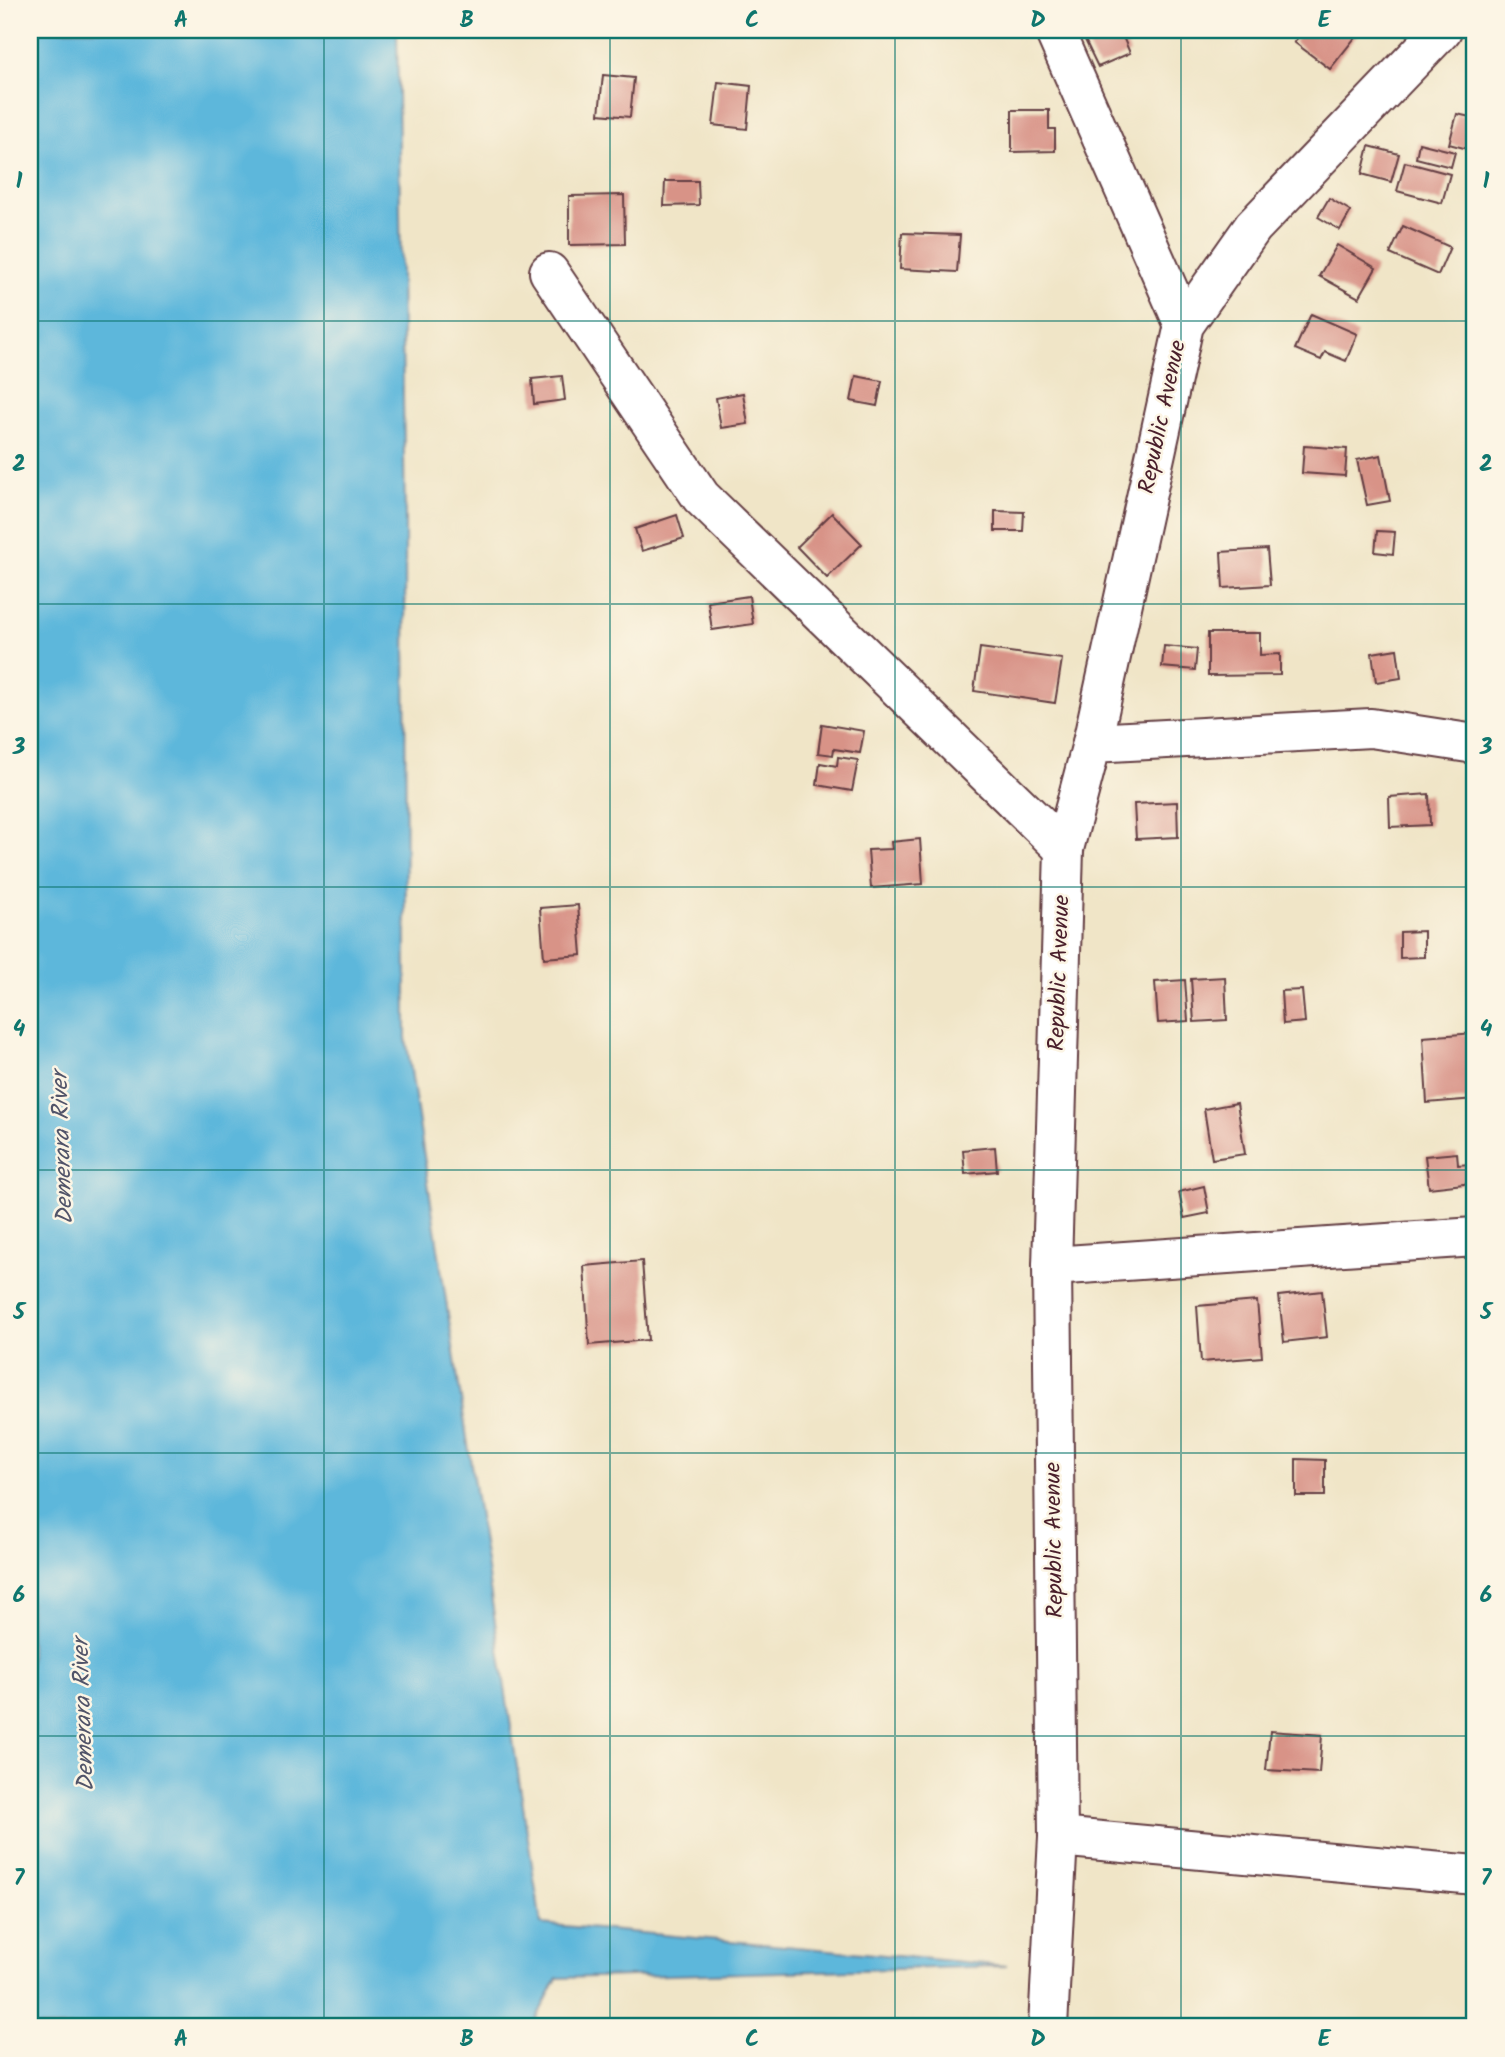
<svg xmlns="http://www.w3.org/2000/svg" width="1505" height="2057" viewBox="0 0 1505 2057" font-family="Kalam,sans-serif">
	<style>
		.water { fill: #5db7db; stroke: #546b83; stroke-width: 2 }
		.building { fill: #d89387 }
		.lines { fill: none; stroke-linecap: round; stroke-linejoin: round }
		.minor-casing { stroke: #633d42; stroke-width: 42 }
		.minor { stroke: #fff; stroke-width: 38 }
		.grid { fill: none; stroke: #0f766e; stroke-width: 2; stroke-opacity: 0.55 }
		.labels { text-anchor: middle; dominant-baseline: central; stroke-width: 5; stroke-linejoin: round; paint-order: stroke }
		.street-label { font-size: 23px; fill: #4a1f2b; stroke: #fcf5e5 }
		.water-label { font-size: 24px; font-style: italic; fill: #515469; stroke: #fcf5e5 }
		.neatline { fill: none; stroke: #0f766e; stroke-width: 2.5 }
		.grid-label { font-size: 23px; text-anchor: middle; font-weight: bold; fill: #0f766e }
	</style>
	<rect width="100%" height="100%" fill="#fcf5e5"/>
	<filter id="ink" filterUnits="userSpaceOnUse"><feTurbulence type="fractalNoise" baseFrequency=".0143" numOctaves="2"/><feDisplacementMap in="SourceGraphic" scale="14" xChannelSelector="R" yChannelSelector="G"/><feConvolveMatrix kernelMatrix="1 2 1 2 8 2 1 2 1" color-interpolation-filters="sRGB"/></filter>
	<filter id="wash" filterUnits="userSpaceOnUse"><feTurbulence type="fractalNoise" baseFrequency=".00686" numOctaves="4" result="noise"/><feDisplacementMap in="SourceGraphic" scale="28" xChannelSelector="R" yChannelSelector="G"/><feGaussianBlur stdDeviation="1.57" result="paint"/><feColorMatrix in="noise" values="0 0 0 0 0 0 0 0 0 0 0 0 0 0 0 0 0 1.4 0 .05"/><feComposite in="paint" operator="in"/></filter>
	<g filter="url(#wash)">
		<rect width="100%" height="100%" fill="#f0e5c7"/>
		<polygon class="water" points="30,30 397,30 405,515 406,1038 541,1924 1007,1966 557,1978 532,2027 30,2027"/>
		<g id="blocks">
			<g class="building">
				<polygon points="1108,30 1120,30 1130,53 1098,67 1085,40"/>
				<polygon points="1304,30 1361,30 1330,69 1294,42"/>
				<polygon points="603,75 634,78 630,117 599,114"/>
				<polygon points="718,82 751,86 747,129 713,125"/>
				<polygon points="1012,110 1049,110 1049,129 1055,129 1055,151 1012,152"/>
				<polygon points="1457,114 1475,118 1475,151 1449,144"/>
				<polygon points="1419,143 1455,152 1451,167 1416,158"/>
				<polygon points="1369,146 1399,154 1391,182 1362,174"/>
				<polygon points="1405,162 1450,174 1442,203 1397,191"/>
				<polygon points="665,181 698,181 699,205 664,206"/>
				<polygon points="624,195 625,244 569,245 569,196"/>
				<polygon points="1329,198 1351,211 1340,230 1318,217"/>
				<polygon points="1403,226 1450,247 1438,275 1390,254"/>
				<polygon points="902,233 960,235 957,272 900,269"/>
				<polygon points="1337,245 1376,268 1359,298 1319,276"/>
				<polygon points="1311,314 1357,334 1346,361 1325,352 1321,360 1295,349"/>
				<polygon points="562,376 565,400 534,404 532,379"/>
				<polygon points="856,376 882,381 877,406 851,401"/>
				<polygon points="743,393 748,424 721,428 716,398"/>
				<polygon points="1304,446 1347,449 1345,476 1302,473"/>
				<polygon points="1381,455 1390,501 1367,505 1357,460"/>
				<polygon points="995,511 1024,512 1023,531 995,531"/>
				<polygon points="832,513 862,544 827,578 797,547"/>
				<polygon points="677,515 684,538 642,551 635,529"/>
				<polygon points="1377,531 1395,532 1393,554 1375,552"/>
				<polygon points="1267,549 1270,585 1223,588 1221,552"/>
				<polygon points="749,596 753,624 712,630 708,602"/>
				<polygon points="1208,633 1260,633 1260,655 1280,654 1280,675 1208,676"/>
				<polygon points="1164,646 1197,649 1195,670 1162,667"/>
				<polygon points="980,648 1062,659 1055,703 974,691"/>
				<polygon points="1397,649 1401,678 1376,682 1372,653"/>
				<polygon points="822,724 864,731 860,753 834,749 833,755 818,753"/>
				<polygon points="838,757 858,760 852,791 817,785 820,763 837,766"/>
				<polygon points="1429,794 1430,825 1390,827 1389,797"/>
				<polygon points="1177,802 1178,837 1136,839 1134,804"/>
				<polygon points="920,839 923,884 871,888 868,850 892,849 891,842"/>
				<polygon points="578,905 582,955 544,958 540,908"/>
				<polygon points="1424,931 1424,957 1400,958 1400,932"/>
				<polygon points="1225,977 1227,1020 1194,1022 1191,979"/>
				<polygon points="1185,980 1188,1021 1158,1023 1155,982"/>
				<polygon points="1302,990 1305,1022 1283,1024 1281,991"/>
				<polygon points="1475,1033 1475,1099 1427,1103 1423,1037"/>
				<polygon points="1237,1103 1245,1154 1212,1159 1204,1109"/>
				<polygon points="995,1147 997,1171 965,1174 963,1150"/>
				<polygon points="1457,1153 1458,1165 1470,1164 1472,1183 1429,1188 1425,1156"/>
				<polygon points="1204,1186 1209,1213 1184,1218 1179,1192"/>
				<polygon points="642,1261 648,1340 589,1345 584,1266"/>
				<polygon points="1322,1291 1327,1337 1284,1342 1279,1296"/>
				<polygon points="1257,1301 1262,1357 1201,1362 1197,1306"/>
				<polygon points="1296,1459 1325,1460 1325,1496 1296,1496"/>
				<polygon points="1270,1731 1322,1735 1319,1773 1266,1770"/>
			</g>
		</g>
	</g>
	<g filter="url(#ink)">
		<use href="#blocks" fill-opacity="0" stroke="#633d42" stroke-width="2"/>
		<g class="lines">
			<g class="minor-casing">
				<g id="minor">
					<polyline points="1054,30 1184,325"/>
					<polyline points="549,272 701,497 1064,849"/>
					<polyline points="1092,743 1371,728 1475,744"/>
					<polyline points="1052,1266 1475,1237"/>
					<polyline points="1058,1837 1475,1875"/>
					<polyline points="1048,2027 1058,1837 1052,1266 1064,849 1092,743 1184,325 1253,227 1442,30"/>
				</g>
			</g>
			<use href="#minor" class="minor"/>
		</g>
	</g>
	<path class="grid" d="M324,30V2027M610,30V2027M895,30V2027M1181,30V2027M30,321H1475M30,604H1475M30,887H1475M30,1170H1475M30,1453H1475M30,1736H1475"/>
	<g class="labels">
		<g class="street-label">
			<text transform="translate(1163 417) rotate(-78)">Republic Avenue</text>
			<text transform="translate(1060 973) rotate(-88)">Republic Avenue</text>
			<text transform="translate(1055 1540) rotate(-91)">Republic Avenue</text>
		</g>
		<g class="water-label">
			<text transform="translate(63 1148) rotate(-92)">Demerara River</text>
			<text transform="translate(84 1715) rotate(-92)">Demerara River</text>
		</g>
	</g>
	<rect width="1505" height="2057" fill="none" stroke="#fcf5e5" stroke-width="77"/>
	<rect x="38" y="38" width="1428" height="1980" class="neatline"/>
	<g class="grid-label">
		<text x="181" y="27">A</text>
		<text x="467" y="27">B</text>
		<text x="752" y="27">C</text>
		<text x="1038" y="27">D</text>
		<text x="1324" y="27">E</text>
		<text x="19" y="188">1</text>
		<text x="1486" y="188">1</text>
		<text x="19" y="471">2</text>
		<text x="1486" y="471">2</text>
		<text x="19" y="754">3</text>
		<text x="1486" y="754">3</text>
		<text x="19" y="1036">4</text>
		<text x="1486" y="1036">4</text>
		<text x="19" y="1319">5</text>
		<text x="1486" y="1319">5</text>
		<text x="19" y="1602">6</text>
		<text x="1486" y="1602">6</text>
		<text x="19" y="1885">7</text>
		<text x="1486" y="1885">7</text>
		<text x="181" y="2046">A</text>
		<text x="467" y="2046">B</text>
		<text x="752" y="2046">C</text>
		<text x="1038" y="2046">D</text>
		<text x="1324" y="2046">E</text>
	</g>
</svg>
